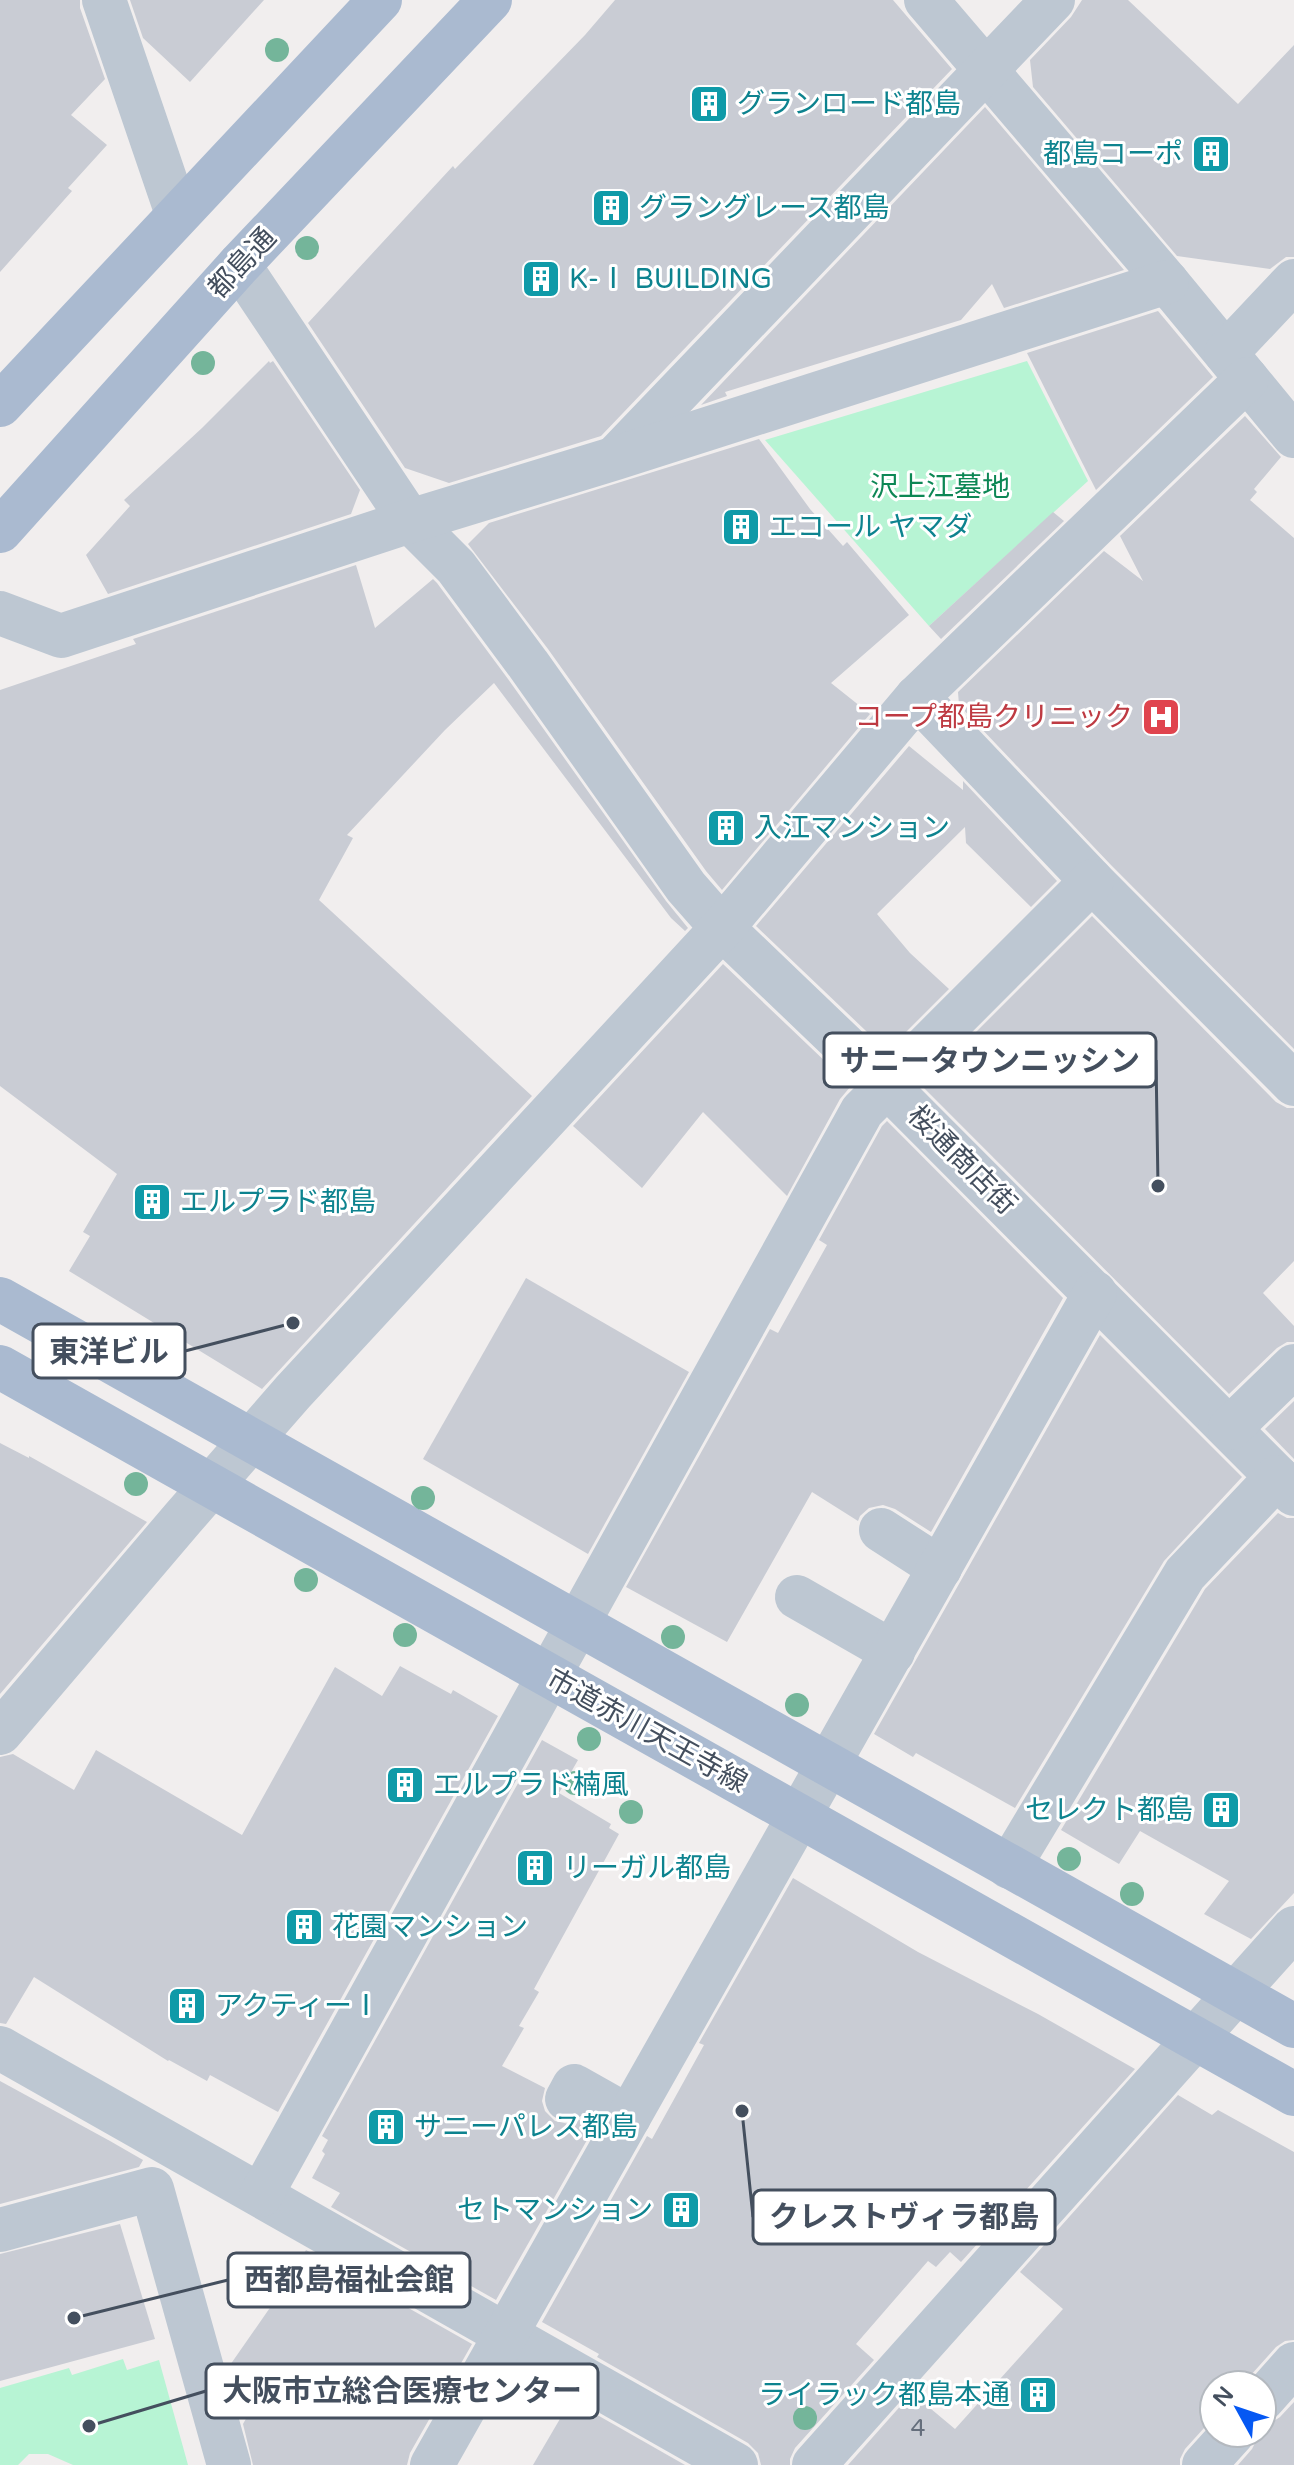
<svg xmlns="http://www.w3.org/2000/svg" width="1294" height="2465" viewBox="0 0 1294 2465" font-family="'Varela Round','Noto Sans JP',sans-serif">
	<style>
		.green { fill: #b7f4d4 }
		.building { fill: #c9ccd4 }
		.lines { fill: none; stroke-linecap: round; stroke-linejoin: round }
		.minor { stroke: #bdc7d2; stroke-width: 44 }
		.major { stroke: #aabad0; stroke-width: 44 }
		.tree { fill: #74b59a }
		.labels { text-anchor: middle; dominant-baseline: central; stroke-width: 6; stroke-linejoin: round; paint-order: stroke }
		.number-label { font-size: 24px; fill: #656e7c }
		.culture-label { font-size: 28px; fill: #0d838f; stroke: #fff; text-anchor: start }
		.street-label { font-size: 28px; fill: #444f5e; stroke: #fff }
		.park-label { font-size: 28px; fill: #0d8755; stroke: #fff }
		.health-label { font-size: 28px; fill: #be3a42; stroke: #fff; text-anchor: end }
		.leader { fill: none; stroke: #444f5e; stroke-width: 3 }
		.callout-dot { fill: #444f5e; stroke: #fff; stroke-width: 3 }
		.callout { fill: #fff; stroke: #444f5e; stroke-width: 3 }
		.callout-label { font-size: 30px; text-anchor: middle; font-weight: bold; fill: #444f5e }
	</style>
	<rect width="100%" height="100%" fill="#f1eeee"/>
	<g class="green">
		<polygon points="1027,361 1088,481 929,626 765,440"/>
		<polygon points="123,2359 127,2370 159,2360 188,2465 73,2465 48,2454 29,2454 18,2465 0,2465 0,2388 69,2368 72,2375"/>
	</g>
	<g class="building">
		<polygon points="0,0 80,0 80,8 105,79 71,115 107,145 68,188 72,191 0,272"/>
		<polygon points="130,0 264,0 190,82 143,38"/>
		<polygon points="615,0 893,0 952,69 601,436 449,483 405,468 308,323 453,166 455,169 585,35"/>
		<polygon points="1082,0 1128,0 1238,104 1294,45 1294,257 1286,257 1270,269 1177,256 1033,87 1030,60 1071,17"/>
		<polygon points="985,107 1124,270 1004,308 992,284 961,320 725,392 727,396 701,405"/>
		<polygon points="1158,311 1213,377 1096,490 1027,353"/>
		<polygon points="269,361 270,363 273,361 360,490 351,514 108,594 86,555 130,506 124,500 202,428"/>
		<polygon points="1245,416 1281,457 1254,489 1257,492 1250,500 1294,538 1294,1049 1110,864 959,705 958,692 1104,551 1143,581 1120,536"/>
		<polygon points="759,439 810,509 843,546 847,542 909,615 831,683 870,714 722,890 706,871 548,649 468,544 489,523"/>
		<polygon points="1053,512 1064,521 941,639 929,626"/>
		<polygon points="356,565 375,628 433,579 437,583 508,679 666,901 688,928 685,931 671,918 494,683 445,730 347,835 353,838 319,900 532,1096 262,1389 69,1271 90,1236 83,1232 117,1174 0,1086 0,690 136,644 133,639"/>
		<polygon points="909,746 963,790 963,781 1057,881 1031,907 966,843 965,827 877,914 910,953 949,989 887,1051 756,926"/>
		<polygon points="1092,916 1276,1102 1287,1108 1294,1108 1294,1261 1263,1293 1294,1326 1294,1342 1287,1342 1277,1348 1229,1394 922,1086"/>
		<polygon points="723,964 851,1086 840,1099 787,1196 703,1112 642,1188 573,1126"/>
		<polygon points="887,1121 1063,1298 931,1532 895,1509 883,1505 869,1508 860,1516 858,1521 812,1492 727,1642 626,1587 770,1329 778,1333 827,1245 819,1240 882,1126"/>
		<polygon points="526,1278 689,1372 588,1554 423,1459"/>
		<polygon points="1100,1335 1242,1477 1164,1561 1015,1808 916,1753 913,1757 874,1734"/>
		<polygon points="1294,1401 1294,1459 1265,1429"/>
		<polygon points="0,1443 29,1458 29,1456 147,1522 0,1694"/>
		<polygon points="1278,1513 1287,1518 1294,1518 1294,1893 1251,1939 1204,1914 1229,1881 1140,1831 1119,1864 1061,1830 1205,1589"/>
		<polygon points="400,1666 451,1694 453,1690 498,1716 278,2112 210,2075 207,2081 169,2060 168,2061 34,1977 6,2024 0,2023 0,1757 13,1754 74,1790 96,1750 242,1835 335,1667 382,1696"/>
		<polygon points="542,1740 578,1760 559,1793 611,1824 609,1828 619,1834 534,1989 539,1992 519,2026 524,2028 502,2066 545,2088 542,2101 545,2111 555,2121 569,2124 582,2119 595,2126 496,2300 331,2207 340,2193 312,2178 325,2154 322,2151 328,2140 322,2136"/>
		<polygon points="793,1878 918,1952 1038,2014 1135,2069 961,2262 950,2252 936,2267 928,2261 856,2344 874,2360 795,2448 790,2459 790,2465 761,2465 758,2453 748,2443 597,2357 599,2354 542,2322 647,2136 652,2139 704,2045 699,2043"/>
		<polygon points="0,2081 110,2141 143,2160 139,2167 0,2204"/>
		<polygon points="1178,2095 1212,2115 1218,2110 1294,2152 1294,2340 1285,2341 1276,2347 1242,2385 1214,2385 1214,2417 1185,2449 1180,2459 1180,2465 848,2465 912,2393 955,2429 1063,2309 1020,2272"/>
		<polygon points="120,2224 155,2339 0,2381 0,2254"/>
		<polygon points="306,2250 472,2344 410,2453 407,2465 253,2465 243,2424 252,2408 236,2396 232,2384 235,2381 231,2378 228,2368 276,2299"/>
		<polygon points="571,2400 685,2465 533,2465"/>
		<polygon points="1294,2402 1294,2465 1238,2465 1252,2449 1257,2439 1257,2433 1262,2433 1262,2424 1271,2423 1280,2417"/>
	</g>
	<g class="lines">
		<g class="minor">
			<polyline points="104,0 177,214"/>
			<polyline points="926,0 1167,282 1294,436"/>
			<polyline points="239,265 410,521 456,567 528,664 686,887 722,928 886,1085 1294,1494"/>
			<polyline points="1226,353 1294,281"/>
			<polyline points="617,456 1053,0"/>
			<polyline points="0,613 61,636 410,521 616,458 1167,282"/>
			<polyline points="917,697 1092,881 1294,1084"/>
			<polyline points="1230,1428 1294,1366"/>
			<polyline points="881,1530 940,1568"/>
			<polyline points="797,1597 893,1652"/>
			<polyline points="0,1733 183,1518 293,1392 722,928 917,697 1247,379"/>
			<polyline points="1009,1867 1185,1574 1277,1477"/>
			<polyline points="0,2048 736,2465"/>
			<polyline points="567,2099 574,2086 629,2117"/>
			<polyline points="261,2195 862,1111 1092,881"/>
			<polyline points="0,2230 152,2189 229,2465"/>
			<polyline points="1262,2400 1294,2364"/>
			<polyline points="432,2465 1095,1293"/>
			<polyline points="814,2465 1294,1928"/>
			<polyline points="1204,2465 1233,2433"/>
		</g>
		<g class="major">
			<polyline points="0,405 380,0"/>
			<polyline points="0,531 239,265 490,0"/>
			<polyline points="0,1299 1294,2026"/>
			<polyline points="0,1367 1294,2094"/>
		</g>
	</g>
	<g class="tree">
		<circle cx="277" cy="50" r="12"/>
		<circle cx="307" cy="248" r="12"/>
		<circle cx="203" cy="363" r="12"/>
		<circle cx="136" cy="1484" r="12"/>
		<circle cx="423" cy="1498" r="12"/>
		<circle cx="306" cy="1580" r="12"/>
		<circle cx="405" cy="1635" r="12"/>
		<circle cx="673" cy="1637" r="12"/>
		<circle cx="797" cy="1705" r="12"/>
		<circle cx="589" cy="1739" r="12"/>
		<circle cx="575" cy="1783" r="12"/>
		<circle cx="631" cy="1812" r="12"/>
		<circle cx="1069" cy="1859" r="12"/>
		<circle cx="1132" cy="1894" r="12"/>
		<circle cx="805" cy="2418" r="12"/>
	</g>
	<defs>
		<g id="building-square" transform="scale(2)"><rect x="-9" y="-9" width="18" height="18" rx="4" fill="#0f9aa8" stroke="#fff"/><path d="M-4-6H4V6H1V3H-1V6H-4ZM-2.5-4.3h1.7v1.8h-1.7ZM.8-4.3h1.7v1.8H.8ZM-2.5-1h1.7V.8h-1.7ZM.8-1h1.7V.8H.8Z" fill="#fff"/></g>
		<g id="hospital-square" transform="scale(2)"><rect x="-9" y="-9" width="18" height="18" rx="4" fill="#e0444e" stroke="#fff"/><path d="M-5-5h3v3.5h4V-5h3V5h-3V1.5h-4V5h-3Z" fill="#fff"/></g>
	</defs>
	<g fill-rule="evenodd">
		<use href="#building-square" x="709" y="104"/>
		<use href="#building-square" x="1211" y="154"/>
		<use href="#building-square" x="611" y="208"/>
		<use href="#building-square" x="541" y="279"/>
		<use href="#building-square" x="741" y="527"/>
		<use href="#hospital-square" x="1161" y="717"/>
		<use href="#building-square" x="726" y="828"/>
		<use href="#building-square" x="152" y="1202"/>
		<use href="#building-square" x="405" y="1785"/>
		<use href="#building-square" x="1221" y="1810"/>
		<use href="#building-square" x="535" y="1868"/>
		<use href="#building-square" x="304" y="1927"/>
		<use href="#building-square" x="187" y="2006"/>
		<use href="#building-square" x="386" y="2127"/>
		<use href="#building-square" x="681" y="2210"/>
		<use href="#building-square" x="1038" y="2395"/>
	</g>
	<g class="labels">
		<g class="number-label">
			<text x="918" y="2428">4</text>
		</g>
		<g class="culture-label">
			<text x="737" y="104">グランロード都島</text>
			<text x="1183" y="154" text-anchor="end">都島コーポ</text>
			<text x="639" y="208">グラングレース都島</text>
			<text x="569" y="279">K-Ⅰ BUILDING</text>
			<text x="769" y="527">エコール ヤマダ</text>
			<text x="754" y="828">入江マンション</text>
			<text x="180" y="1202">エルプラド都島</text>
			<text x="433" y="1785">エルプラド楠風</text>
			<text x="1193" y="1810" text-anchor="end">セレクト都島</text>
			<text x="563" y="1868">リーガル都島</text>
			<text x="332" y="1927">花園マンション</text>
			<text x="215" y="2006">アクティーⅠ</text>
			<text x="414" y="2127">サニーパレス都島</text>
			<text x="653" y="2210" text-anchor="end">セトマンション</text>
			<text x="1010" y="2395" text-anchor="end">ライラック都島本通</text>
		</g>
		<g class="street-label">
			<text transform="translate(242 263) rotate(-47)">都島通</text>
			<text transform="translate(962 1160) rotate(45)">桜通商店街</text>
			<text transform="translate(647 1731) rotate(29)">市道赤川天王寺線</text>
		</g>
		<g class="park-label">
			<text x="940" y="487">沢上江墓地</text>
		</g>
		<g class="health-label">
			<text x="1133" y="717">コープ都島クリニック</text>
		</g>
	</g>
	<path class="leader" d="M1158 1186L1156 1060M293 1323L185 1351M742 2111L753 2217M74 2318L228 2280M89 2426L206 2391"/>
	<g class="callout-dot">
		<circle cx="1158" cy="1186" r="8"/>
		<circle cx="293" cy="1323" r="8"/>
		<circle cx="742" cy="2111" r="8"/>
		<circle cx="74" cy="2318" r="8"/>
		<circle cx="89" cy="2426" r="8"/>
	</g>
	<g class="callout">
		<rect x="824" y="1033" width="332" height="54" rx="8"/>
		<rect x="33" y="1324" width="152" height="54" rx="8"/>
		<rect x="753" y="2190" width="302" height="54" rx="8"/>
		<rect x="228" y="2253" width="242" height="54" rx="8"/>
		<rect x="206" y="2364" width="392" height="54" rx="8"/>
	</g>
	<g class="callout-label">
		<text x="990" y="1071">サニータウンニッシン</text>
		<text x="109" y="1362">東洋ビル</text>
		<text x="904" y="2227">クレストヴィラ都島</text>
		<text x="349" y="2290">西都島福祉会館</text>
		<text x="402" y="2401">大阪市立総合医療センター</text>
	</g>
	<g transform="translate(1238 2409) rotate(310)"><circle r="38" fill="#ffffff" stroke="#b4b9bf" stroke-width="2"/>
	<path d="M0-6L14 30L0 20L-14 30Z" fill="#0558f3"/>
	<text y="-12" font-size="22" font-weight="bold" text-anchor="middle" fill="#444f5e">N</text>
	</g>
</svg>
